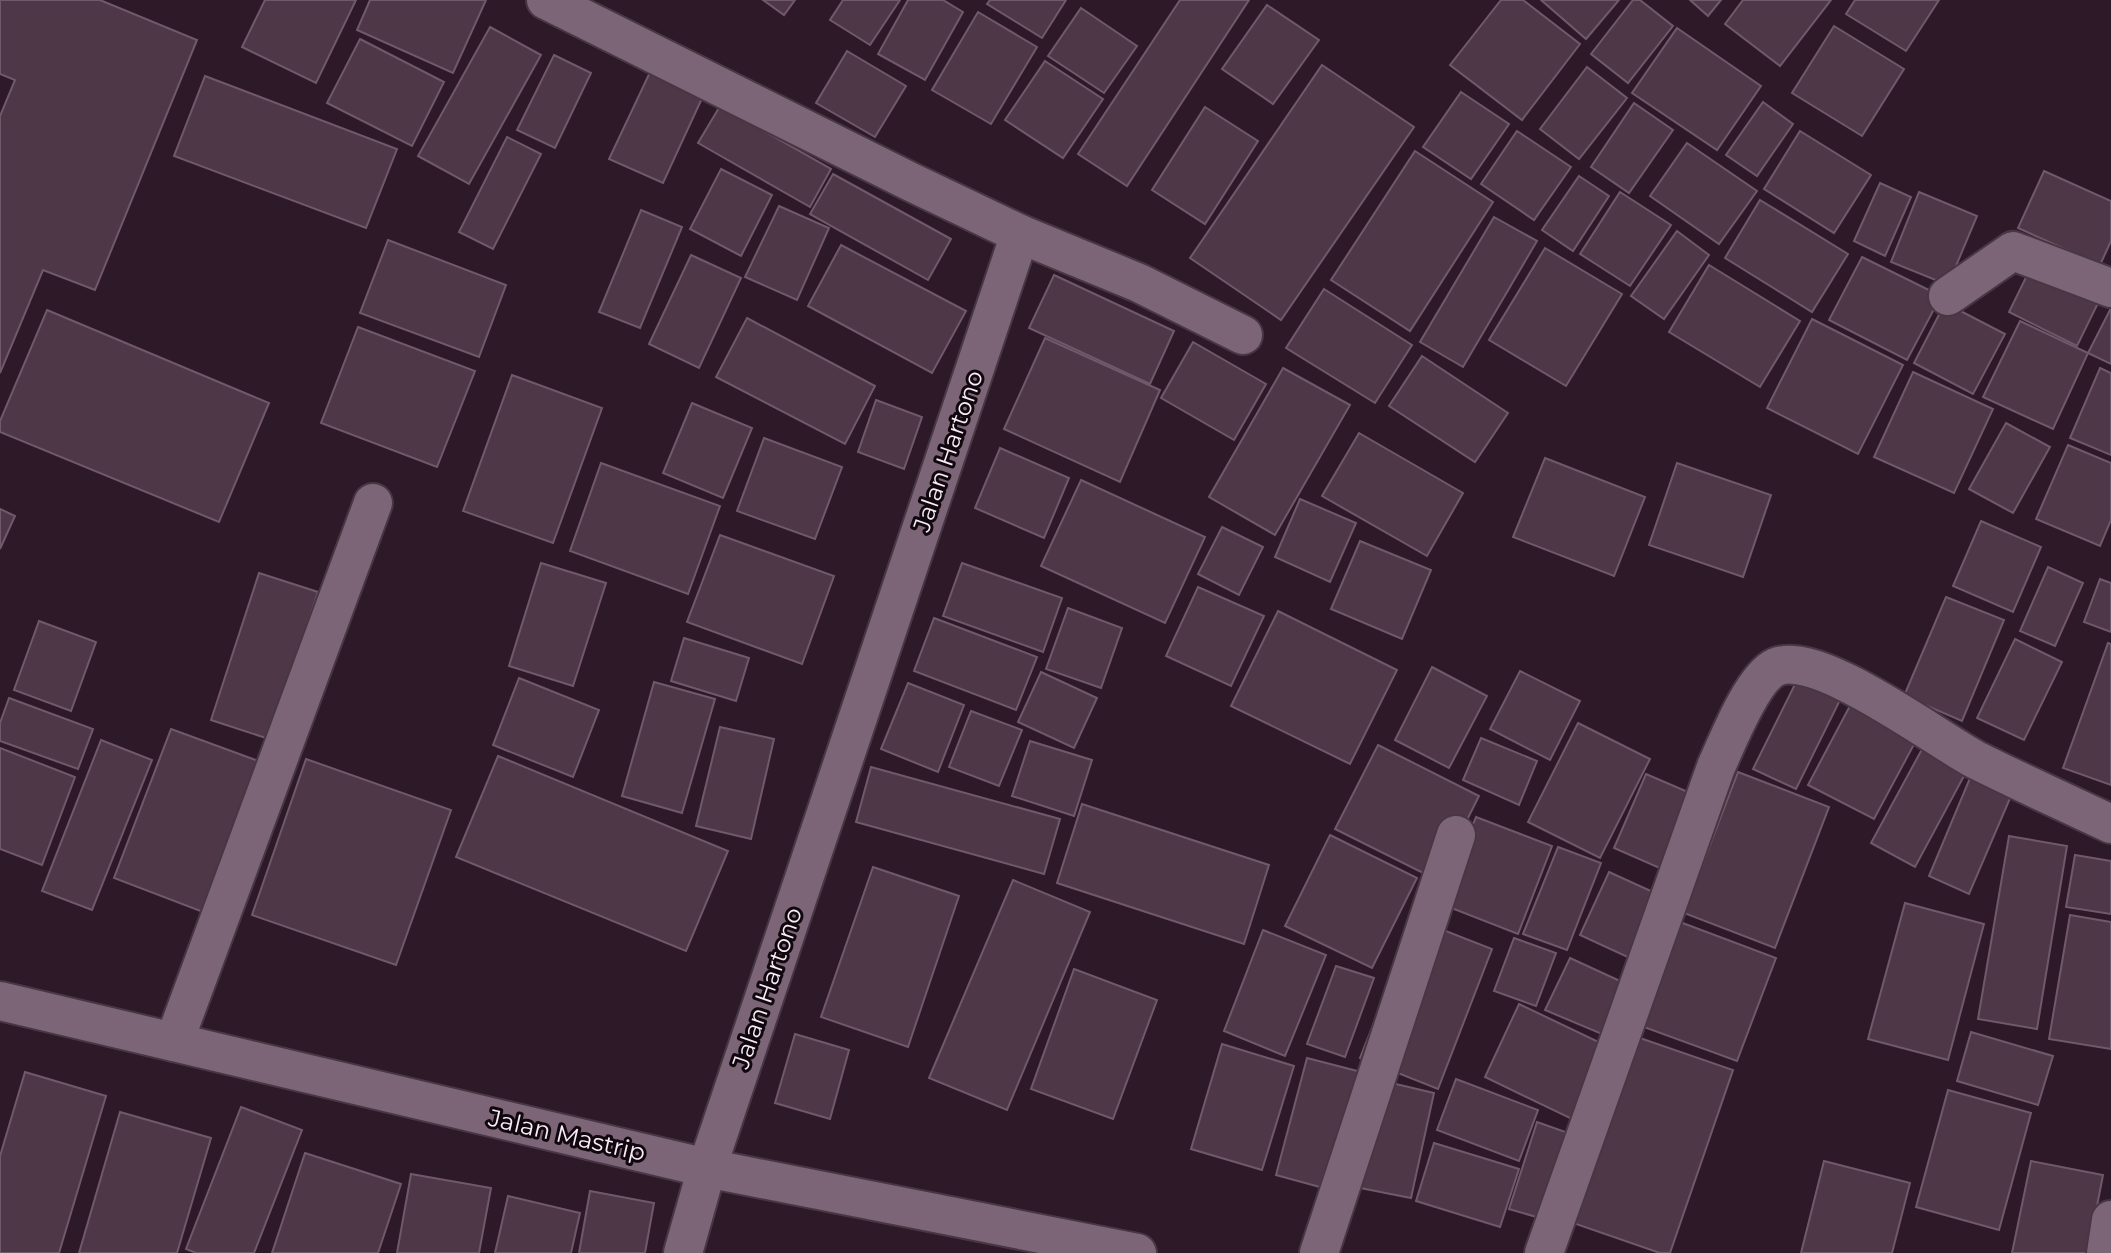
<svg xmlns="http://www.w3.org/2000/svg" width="2111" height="1253" viewBox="0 0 2111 1253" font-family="Montserrat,sans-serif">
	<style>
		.building { fill: #4e3848; stroke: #70596a; stroke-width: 2 }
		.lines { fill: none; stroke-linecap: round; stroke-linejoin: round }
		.street-casing { stroke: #473744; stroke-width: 42 }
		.secondary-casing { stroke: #473744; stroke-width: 42 }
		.street { stroke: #7c6576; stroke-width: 38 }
		.secondary { stroke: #7c6576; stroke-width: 38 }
		.labels { text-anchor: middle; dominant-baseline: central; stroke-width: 6; stroke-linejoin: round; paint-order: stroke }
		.street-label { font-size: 24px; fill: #fbedf7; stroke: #10080e }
	</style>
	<rect width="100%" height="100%" fill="#2d1928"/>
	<g class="building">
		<polygon points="0,0 100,0 197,40 95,290 43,270 0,373 0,116 15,80 0,74"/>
		<polygon points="265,0 356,0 316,83 242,47"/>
		<polygon points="370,0 486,0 453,73 357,30"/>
		<polygon points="763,0 795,0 784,15"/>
		<polygon points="843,0 900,0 870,45 830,20"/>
		<polygon points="908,0 943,0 963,12 925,80 878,54"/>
		<polygon points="990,0 1066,0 1042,38 987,4"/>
		<polygon points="1180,0 1249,0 1127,186 1078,154"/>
		<polygon points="1501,0 1523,0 1580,44 1522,120 1450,65"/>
		<polygon points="1541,0 1619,0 1586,39"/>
		<polygon points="1633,0 1640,0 1673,26 1628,83 1591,54"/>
		<polygon points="1690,0 1721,0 1708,16"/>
		<polygon points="1743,0 1831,0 1780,66 1725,24"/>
		<polygon points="1855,0 1939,0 1906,51 1846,14"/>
		<polygon points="1267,5 1319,40 1273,104 1222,69"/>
		<polygon points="1081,8 1137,46 1104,93 1048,56"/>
		<polygon points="978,12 1037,47 991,124 932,90"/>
		<polygon points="1834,26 1904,69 1862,136 1792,93"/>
		<polygon points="490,27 541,55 469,184 418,156"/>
		<polygon points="1677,28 1761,86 1717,150 1632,93"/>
		<polygon points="360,39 444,82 412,146 327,103"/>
		<polygon points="847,51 906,86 875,137 816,103"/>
		<polygon points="554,55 591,73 555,148 517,130"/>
		<polygon points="1045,61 1103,99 1063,158 1005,120"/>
		<polygon points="1322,65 1414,127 1281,320 1190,258"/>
		<polygon points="1587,67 1627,98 1579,159 1540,129"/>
		<polygon points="651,70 704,94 663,183 609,159"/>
		<polygon points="205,76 397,149 366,228 174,156"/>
		<polygon points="1461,92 1509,124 1471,179 1423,147"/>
		<polygon points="1763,102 1793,124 1757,176 1726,155"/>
		<polygon points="1634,103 1673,130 1629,193 1591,167"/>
		<polygon points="720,106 831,169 810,207 698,143"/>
		<polygon points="1205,107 1258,141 1205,224 1152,190"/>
		<polygon points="1517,131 1571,167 1534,220 1481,184"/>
		<polygon points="1800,131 1871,175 1834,233 1764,189"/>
		<polygon points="507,137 541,154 493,249 459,232"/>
		<polygon points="1687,143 1757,191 1719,244 1650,196"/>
		<polygon points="1415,151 1493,202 1410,331 1331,280"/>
		<polygon points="721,169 772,195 741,256 690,229"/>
		<polygon points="2044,171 2111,201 2111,241 2100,265 2018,228"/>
		<polygon points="833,174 951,239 928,280 810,214"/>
		<polygon points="1579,176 1609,196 1573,251 1542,230"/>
		<polygon points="1880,183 1911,197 1885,256 1854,241"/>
		<polygon points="1620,192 1671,225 1630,286 1580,254"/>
		<polygon points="1919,192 1977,216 1948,285 1891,262"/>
		<polygon points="1760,200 1848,254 1812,312 1725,258"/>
		<polygon points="779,206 829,228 797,300 745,277"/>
		<polygon points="641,210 682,227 640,328 599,312"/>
		<polygon points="1494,217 1537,241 1463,367 1420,342"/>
		<polygon points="1677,231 1709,255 1664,319 1631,296"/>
		<polygon points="388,240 506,285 479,357 360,313"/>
		<polygon points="841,245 966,311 932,373 808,306"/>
		<polygon points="1545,248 1622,294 1566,386 1489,340"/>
		<polygon points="691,255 741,278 699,368 649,344"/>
		<polygon points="1862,257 1941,296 1907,360 1829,320"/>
		<polygon points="2033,263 2101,297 2077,346 2009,312"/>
		<polygon points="1709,265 1800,321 1760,387 1669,332"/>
		<polygon points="1054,275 1174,331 1150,384 1029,328"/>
		<polygon points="1324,289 1412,345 1375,403 1286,348"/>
		<polygon points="1945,303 2005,334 1973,394 1914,363"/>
		<polygon points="2111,308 2111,364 2088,353"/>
		<polygon points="47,310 269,403 219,522 0,432 0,421"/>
		<polygon points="747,318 875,386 845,444 716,377"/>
		<polygon points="1812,319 1903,365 1858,454 1767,408"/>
		<polygon points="2020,321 2088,353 2053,429 1983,397"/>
		<polygon points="358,327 475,371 437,467 321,423"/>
		<polygon points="1045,338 1160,390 1120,482 1004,429"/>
		<polygon points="1193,342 1266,384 1234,440 1161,398"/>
		<polygon points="1422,356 1508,413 1475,462 1389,406"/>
		<polygon points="1283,368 1350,405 1275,535 1209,497"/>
		<polygon points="2100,368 2111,373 2111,455 2070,438"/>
		<polygon points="1913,372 1993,409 1954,493 1874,457"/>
		<polygon points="512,375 602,408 553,543 463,511"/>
		<polygon points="876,400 922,417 904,469 858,452"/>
		<polygon points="692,403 752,428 723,498 663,473"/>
		<polygon points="2006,423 2050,447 2013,513 1969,489"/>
		<polygon points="1359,433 1463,493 1427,556 1322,496"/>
		<polygon points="764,438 842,467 815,539 737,511"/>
		<polygon points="2068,445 2111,463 2111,520 2100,546 2036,519"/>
		<polygon points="1000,448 1069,478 1044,538 975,508"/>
		<polygon points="1545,458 1645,497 1614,576 1513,537"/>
		<polygon points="601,463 720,506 688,594 570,551"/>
		<polygon points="1677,463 1771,495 1743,577 1649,545"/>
		<polygon points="1081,480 1205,537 1165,623 1041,566"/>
		<polygon points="1300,499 1356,523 1330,582 1275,557"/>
		<polygon points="0,509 15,516 0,549"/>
		<polygon points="1981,521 2041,547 2013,612 1953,586"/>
		<polygon points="1222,527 1263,547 1239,595 1198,574"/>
		<polygon points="720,535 834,576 802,664 687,622"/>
		<polygon points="1360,541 1431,570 1402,639 1331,609"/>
		<polygon points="541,563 606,583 573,686 509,666"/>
		<polygon points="962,563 1062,598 1043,652 943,616"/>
		<polygon points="2048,567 2083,583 2055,646 2020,631"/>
		<polygon points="259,573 318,592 269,739 211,720"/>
		<polygon points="2100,579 2111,583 2111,632 2084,622"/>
		<polygon points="1198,587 1264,616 1231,686 1166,656"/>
		<polygon points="1946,597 2004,620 1962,721 1904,696"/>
		<polygon points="1068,608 1122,628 1101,688 1046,669"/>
		<polygon points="1278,611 1397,670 1350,764 1231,706"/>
		<polygon points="934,618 1037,657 1016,710 914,671"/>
		<polygon points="39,621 96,642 71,711 14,690"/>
		<polygon points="684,638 749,658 736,701 671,681"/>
		<polygon points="2015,639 2062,662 2024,740 1977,718"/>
		<polygon points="2108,643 2111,644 2111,785 2063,768"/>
		<polygon points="1432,667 1487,696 1449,768 1395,740"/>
		<polygon points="1520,671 1580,701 1550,760 1490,729"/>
		<polygon points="1041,672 1097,698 1074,748 1018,722"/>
		<polygon points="1800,674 1842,696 1796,789 1753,769"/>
		<polygon points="519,678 599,710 573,777 493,745"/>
		<polygon points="654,682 715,699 682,813 622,796"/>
		<polygon points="908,683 964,705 938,772 881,749"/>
		<polygon points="9,698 93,729 78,769 0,741 0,723"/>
		<polygon points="1853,700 1919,735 1874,819 1808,785"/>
		<polygon points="971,711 1022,730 999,786 949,767"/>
		<polygon points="1578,723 1650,759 1600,858 1528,822"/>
		<polygon points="720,727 774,739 751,839 696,826"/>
		<polygon points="171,729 261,762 203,912 114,878"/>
		<polygon points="1481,738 1537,761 1519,805 1463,780"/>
		<polygon points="101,740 152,760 92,910 42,891"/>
		<polygon points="1927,740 1971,763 1915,867 1871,843"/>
		<polygon points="1030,741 1092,760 1074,816 1012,796"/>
		<polygon points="1378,745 1479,796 1437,880 1335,829"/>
		<polygon points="0,748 75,777 42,865 0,849"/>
		<polygon points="498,756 728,851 686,951 456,857"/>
		<polygon points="306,759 451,810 396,965 252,915"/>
		<polygon points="871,767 1060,819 1044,874 856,822"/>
		<polygon points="1738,772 1829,807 1775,948 1684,913"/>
		<polygon points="1646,774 1702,798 1671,873 1614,848"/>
		<polygon points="1970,778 2011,796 1969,894 1929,876"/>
		<polygon points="1082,804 1269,865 1244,944 1057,883"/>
		<polygon points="1476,817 1552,846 1518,934 1441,904"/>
		<polygon points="1330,835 1417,878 1372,968 1285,926"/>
		<polygon points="2009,836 2067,846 2037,1029 1978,1019"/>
		<polygon points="1558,847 1601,863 1567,950 1523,934"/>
		<polygon points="2075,855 2111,861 2111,914 2066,907"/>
		<polygon points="873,867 959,896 908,1047 821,1017"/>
		<polygon points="1609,872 1664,897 1634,960 1580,935"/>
		<polygon points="1013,880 1090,912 1007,1110 929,1078"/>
		<polygon points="1905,903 1984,924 1948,1060 1868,1039"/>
		<polygon points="2070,915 2111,922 2111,1049 2049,1039"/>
		<polygon points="1415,919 1492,949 1438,1089 1360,1058"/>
		<polygon points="1680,922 1776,958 1737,1061 1641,1026"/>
		<polygon points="1263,930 1326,955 1285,1056 1224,1031"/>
		<polygon points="1514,938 1556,953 1536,1006 1494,991"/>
		<polygon points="1570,958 1631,986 1609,1037 1545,1010"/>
		<polygon points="1336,966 1374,978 1345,1057 1307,1044"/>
		<polygon points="1074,969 1157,1000 1113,1119 1031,1089"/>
		<polygon points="1519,1004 1609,1047 1574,1120 1485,1077"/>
		<polygon points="1971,1032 2053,1056 2038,1105 1957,1081"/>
		<polygon points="795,1034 849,1050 830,1119 775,1103"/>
		<polygon points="1637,1037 1733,1070 1670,1253 1660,1253 1573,1223"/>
		<polygon points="1222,1044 1294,1066 1262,1170 1191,1149"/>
		<polygon points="1307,1058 1369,1074 1338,1192 1276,1175"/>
		<polygon points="25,1072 106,1096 59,1253 0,1253 0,1156"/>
		<polygon points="1456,1079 1538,1110 1519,1161 1437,1130"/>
		<polygon points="1379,1080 1434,1093 1411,1198 1355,1187"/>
		<polygon points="1948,1090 2031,1113 1999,1230 1916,1207"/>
		<polygon points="241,1107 302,1130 254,1253 196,1253 186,1249"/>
		<polygon points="120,1112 211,1138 177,1253 79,1253"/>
		<polygon points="1537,1122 1577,1136 1550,1221 1509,1209"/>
		<polygon points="1434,1143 1519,1169 1500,1227 1416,1201"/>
		<polygon points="305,1153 401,1184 378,1253 272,1253"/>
		<polygon points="1824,1161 1910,1183 1892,1253 1801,1253"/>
		<polygon points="2031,1161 2103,1175 2088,1253 2012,1253"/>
		<polygon points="411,1174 491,1188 479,1253 397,1253"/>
		<polygon points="590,1191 654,1203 645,1253 579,1253"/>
		<polygon points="508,1196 580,1213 571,1253 495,1253"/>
	</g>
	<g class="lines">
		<g class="street-casing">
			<g id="street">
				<polyline points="546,0 911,182 1020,234 707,1168"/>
				<polyline points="1020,234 1139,283 1243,335"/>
				<polyline points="1948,296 2013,251 2111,288"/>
				<polyline points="174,1042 373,503"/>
				<polyline points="1319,1253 1456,835"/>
				<path d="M1544,1253L1716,767C1727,743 1752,678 1776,667C1818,649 1936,739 1976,760C2020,782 2066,803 2111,824"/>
				<polyline points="2106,1253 2111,1220"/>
			</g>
		</g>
		<g class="secondary-casing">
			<g id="secondary">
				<polyline points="0,1001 707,1168 1137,1253"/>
				<polyline points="683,1253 707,1168"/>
			</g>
		</g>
		<use href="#street" class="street"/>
		<use href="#secondary" class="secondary"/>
	</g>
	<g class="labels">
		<g class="street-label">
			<text transform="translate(948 451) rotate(-71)">Jalan Hartono</text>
			<text transform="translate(767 988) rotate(-71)">Jalan Hartono</text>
			<text transform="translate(567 1135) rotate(13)">Jalan Mastrip</text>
		</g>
	</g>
</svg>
